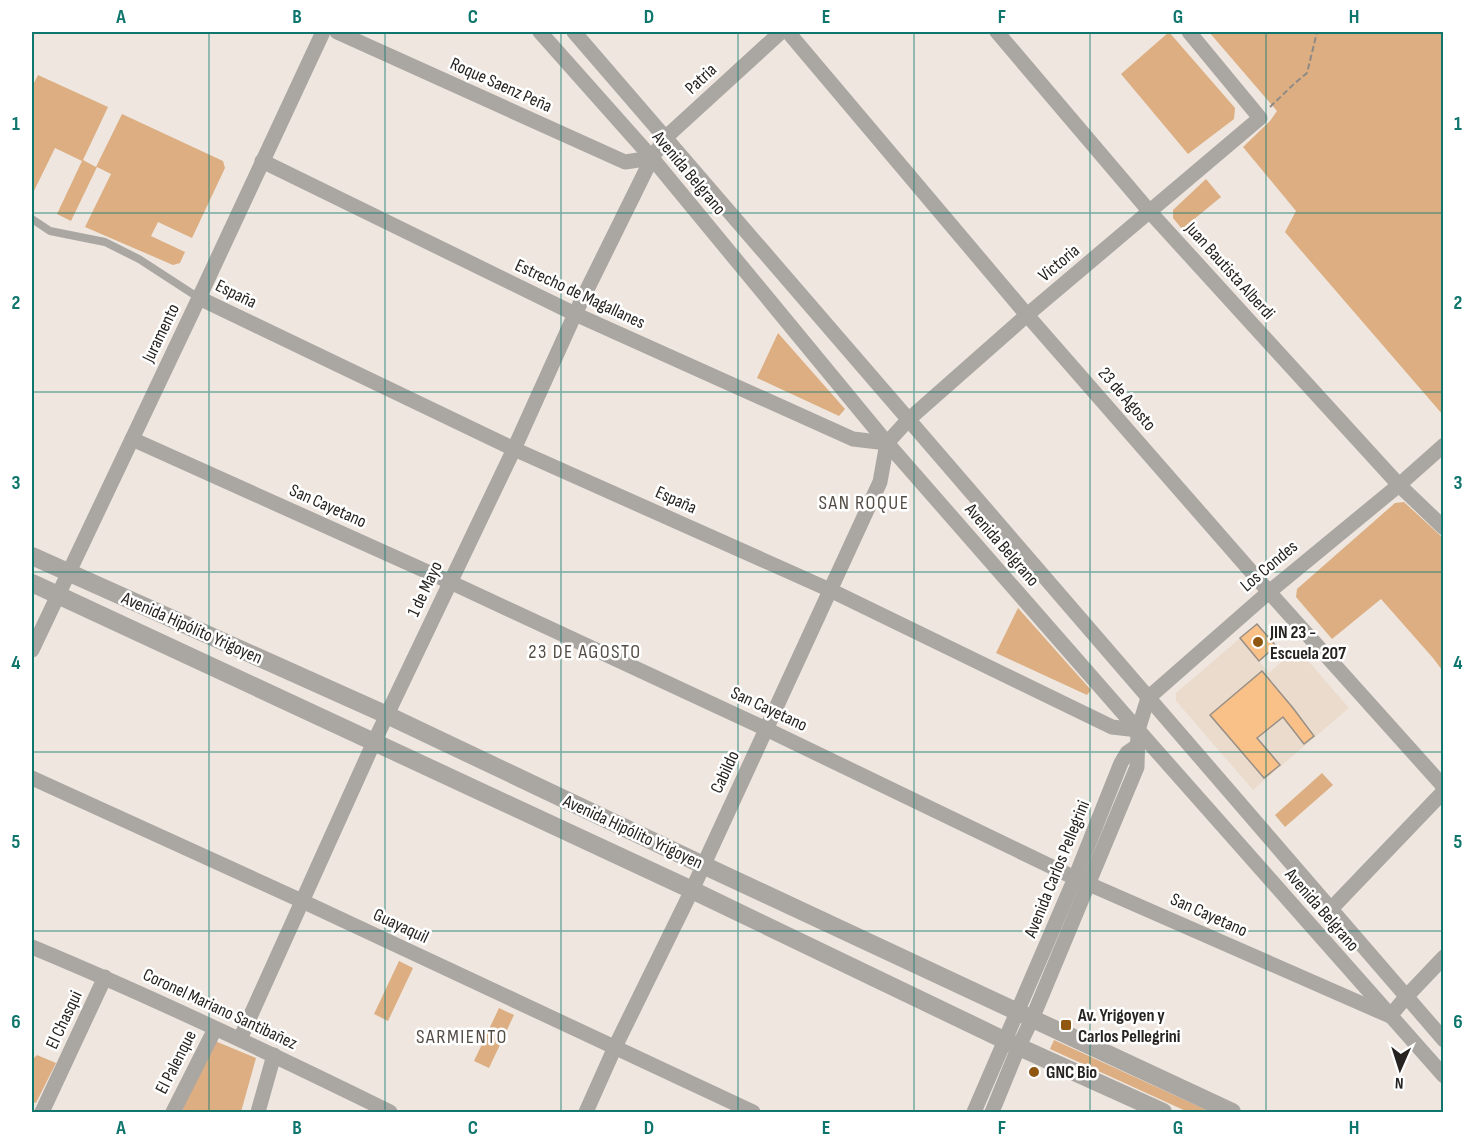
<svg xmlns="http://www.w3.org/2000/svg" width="1475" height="1144" viewBox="0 0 1475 1144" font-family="'Sofia Sans Condensed',sans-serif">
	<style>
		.built { fill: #eadbcd }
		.green { fill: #dcae82 }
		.building { fill: #f9c087; stroke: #978f87; stroke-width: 1.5 }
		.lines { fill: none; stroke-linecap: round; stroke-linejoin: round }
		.path { stroke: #908a85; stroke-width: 2; stroke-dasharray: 6 3; stroke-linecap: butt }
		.service { stroke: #aaa7a3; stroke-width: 8 }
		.minor { stroke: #aaa7a3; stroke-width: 15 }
		.tertiary { stroke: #aaa7a3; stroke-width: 18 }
		.grid { fill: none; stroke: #0f766e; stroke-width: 1.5; stroke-opacity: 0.55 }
		.poi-dot { fill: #8f570f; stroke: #fff; stroke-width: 2 }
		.labels { text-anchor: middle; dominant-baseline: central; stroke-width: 5; stroke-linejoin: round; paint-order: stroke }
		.street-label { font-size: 18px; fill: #262320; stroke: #fff }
		.poi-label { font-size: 18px; font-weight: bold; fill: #262320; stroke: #fff; text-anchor: start }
		.neighbourhood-label { font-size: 20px; letter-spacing: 1.5px; fill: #544d46; stroke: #fff }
		.neatline { fill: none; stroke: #0f766e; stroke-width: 2 }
		.grid-label { font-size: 20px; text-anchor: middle; font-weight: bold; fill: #0f766e }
	</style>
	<rect width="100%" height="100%" fill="#efe7df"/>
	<polygon class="built" points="1240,638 1269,673 1297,648 1349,708 1253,790 1176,701 1176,693"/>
	<g class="green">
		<polygon points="1169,32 1235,108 1234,119 1188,154 1121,74"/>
		<polygon points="1209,32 1443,32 1443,415 1285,232 1296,211 1243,147 1270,121 1277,111"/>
		<polygon points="38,75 108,107 83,160 96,167 122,114 223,161 225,168 192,238 158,222 151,236 185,252 180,263 173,265 85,227 111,174 97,167 71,221 57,214 82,161 55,148 32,195 32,87"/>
		<polygon points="1206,179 1221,197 1182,229 1173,218 1173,210"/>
		<polygon points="778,333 845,409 839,416 757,378"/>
		<polygon points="1404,502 1443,538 1444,669 1442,670 1433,658 1381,599 1332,639 1296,597 1297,589 1395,503"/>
		<polygon points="1018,608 1091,690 1087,695 996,653"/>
		<polygon points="1322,773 1333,785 1285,827 1275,815"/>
		<polygon points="399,961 413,968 388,1021 374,1014"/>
		<polygon points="499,1008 514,1015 489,1068 474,1061"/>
		<polygon points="1054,1040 1211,1112 1188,1112 1050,1049"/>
		<polygon points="215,1041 256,1058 241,1112 181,1112"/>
		<polygon points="37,1055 56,1063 36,1103 32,1102 32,1060"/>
	</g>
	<g class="building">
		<polygon points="1257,624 1276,646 1259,661 1240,638"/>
		<polygon points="1262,671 1293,708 1314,736 1304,744 1283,717 1257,738 1280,765 1264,778 1210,715"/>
	</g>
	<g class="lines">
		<polyline class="path" points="1270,107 1295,83 1307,73 1317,32"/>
		<polyline class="service" points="32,219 50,231 105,242 139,259 199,298"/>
		<g class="minor">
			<polyline points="337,32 625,162 652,158"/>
			<polyline points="540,32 652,158 887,443 1138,730 1444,1076"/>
			<polyline points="574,32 1444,1040"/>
			<polyline points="788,32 1027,315 1269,592 1444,787"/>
			<polyline points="997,32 1150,212 1399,485 1444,528"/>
			<polyline points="262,161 575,314 853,439 887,443"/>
			<polyline points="199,298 514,449 830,590 1112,727 1138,730"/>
			<polyline points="132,439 450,582 766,729 1075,878 1390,1016 1406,997 1444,957"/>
			<polyline points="887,443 908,420 1027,315 1260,118 1189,32"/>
			<polyline points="32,650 199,298 323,32"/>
			<polyline points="32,778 302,901 753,1112"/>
			<polyline points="1330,910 1444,791"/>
			<path d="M32,947C153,997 272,1054 390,1112"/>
			<polyline points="240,1039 374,742 514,449 575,314 652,158 665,138 781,32"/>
			<polyline points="42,1112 105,977"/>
			<polyline points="173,1112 215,1029"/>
			<polyline points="258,1112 274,1055"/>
			<polyline points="586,1112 615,1047 692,890 880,482 887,443"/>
			<polyline points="974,1112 1075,878 1121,763 1127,753 1137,746"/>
			<polyline points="992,1112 1019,1046 1032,1019 1137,767 1138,730 1148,698 1269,592 1399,485 1444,445"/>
		</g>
		<g class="tertiary">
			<polyline points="32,556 387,715 703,865 1232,1112"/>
			<polyline points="32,583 692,890 1006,1041 1163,1112"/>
		</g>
	</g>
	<path class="grid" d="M209,32V1112M385,32V1112M561,32V1112M738,32V1112M914,32V1112M1090,32V1112M1266,32V1112M32,213H1444M32,392H1444M32,572H1444M32,752H1444M32,931H1444"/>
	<g class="poi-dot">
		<circle cx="1258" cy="642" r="6"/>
		<rect x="1060" y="1019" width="12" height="12" rx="3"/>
		<circle cx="1034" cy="1072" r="6"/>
	</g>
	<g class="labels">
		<g class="street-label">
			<text transform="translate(701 79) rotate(-43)">Patria</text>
			<text transform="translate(501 85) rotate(24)">Roque Saenz Peña</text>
			<text transform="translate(689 173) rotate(50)">Avenida Belgrano</text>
			<text transform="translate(1059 263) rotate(-40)">Victoria</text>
			<text transform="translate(1230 271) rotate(48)">Juan Bautista Alberdi</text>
			<text transform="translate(236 294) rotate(26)">España</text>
			<text transform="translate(580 294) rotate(25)">Estrecho de Magallanes</text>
			<text transform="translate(161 333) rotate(-64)">Juramento</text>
			<text transform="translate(1127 399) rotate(49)">23 de Agosto</text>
			<text transform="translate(676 500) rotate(24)">España</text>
			<text transform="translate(328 506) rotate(24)">San Cayetano</text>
			<text transform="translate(1002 545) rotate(49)">Avenida Belgrano</text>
			<text transform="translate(1269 566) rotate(-40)">Los Condes</text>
			<text transform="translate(425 589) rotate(-65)">1 de Mayo</text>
			<text transform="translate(192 628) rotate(24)">Avenida Hipólito Yrigoyen</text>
			<text transform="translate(769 709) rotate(25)">San Cayetano</text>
			<text transform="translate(725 772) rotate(-65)">Cabildo</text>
			<text transform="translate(633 832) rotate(25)">Avenida Hipólito Yrigoyen</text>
			<text transform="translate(1057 869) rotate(-68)">Avenida Carlos Pellegrini</text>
			<text transform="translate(1322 910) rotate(49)">Avenida Belgrano</text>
			<text transform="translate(1209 915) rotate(24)">San Cayetano</text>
			<text transform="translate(401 926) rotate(25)">Guayaquil</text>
			<text transform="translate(220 1009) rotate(25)">Coronel Mariano Santibañez</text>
			<text transform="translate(64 1020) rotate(-65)">El Chasqui</text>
			<text transform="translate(176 1062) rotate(-63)">El Palenque</text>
		</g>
		<g class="poi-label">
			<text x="1270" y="632">JIN 23 -<tspan x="1270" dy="21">Escuela 207</tspan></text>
			<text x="1078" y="1015">Av. Yrigoyen y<tspan x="1078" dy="21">Carlos Pellegrini</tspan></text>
			<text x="1046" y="1072">GNC Bio</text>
		</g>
		<g class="neighbourhood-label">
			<text x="864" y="503">SAN ROQUE</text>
			<text x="585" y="652">23 DE AGOSTO</text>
			<text x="462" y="1037">SARMIENTO</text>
		</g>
	</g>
	<rect width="1475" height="1144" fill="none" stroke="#ffffff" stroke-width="66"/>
	<g transform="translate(1400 1069) rotate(183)" stroke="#ffffff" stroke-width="4.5" paint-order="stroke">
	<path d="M0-4.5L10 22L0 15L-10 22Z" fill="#262320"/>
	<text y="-9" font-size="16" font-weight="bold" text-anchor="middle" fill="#262320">N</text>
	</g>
	<rect x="33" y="33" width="1409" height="1078" class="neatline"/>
	<g class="grid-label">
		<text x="121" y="23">A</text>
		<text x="297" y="23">B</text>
		<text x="473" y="23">C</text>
		<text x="649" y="23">D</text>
		<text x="826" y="23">E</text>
		<text x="1002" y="23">F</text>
		<text x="1178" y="23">G</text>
		<text x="1354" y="23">H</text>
		<text x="16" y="130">1</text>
		<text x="1458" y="130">1</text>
		<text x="16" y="309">2</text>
		<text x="1458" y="309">2</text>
		<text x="16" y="489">3</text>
		<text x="1458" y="489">3</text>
		<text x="16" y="669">4</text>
		<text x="1458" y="669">4</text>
		<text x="16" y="848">5</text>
		<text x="1458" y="848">5</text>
		<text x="16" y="1028">6</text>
		<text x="1458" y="1028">6</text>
		<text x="121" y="1134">A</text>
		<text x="297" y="1134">B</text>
		<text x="473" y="1134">C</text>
		<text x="649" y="1134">D</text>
		<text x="826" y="1134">E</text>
		<text x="1002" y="1134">F</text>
		<text x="1178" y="1134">G</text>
		<text x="1354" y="1134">H</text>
	</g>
</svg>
